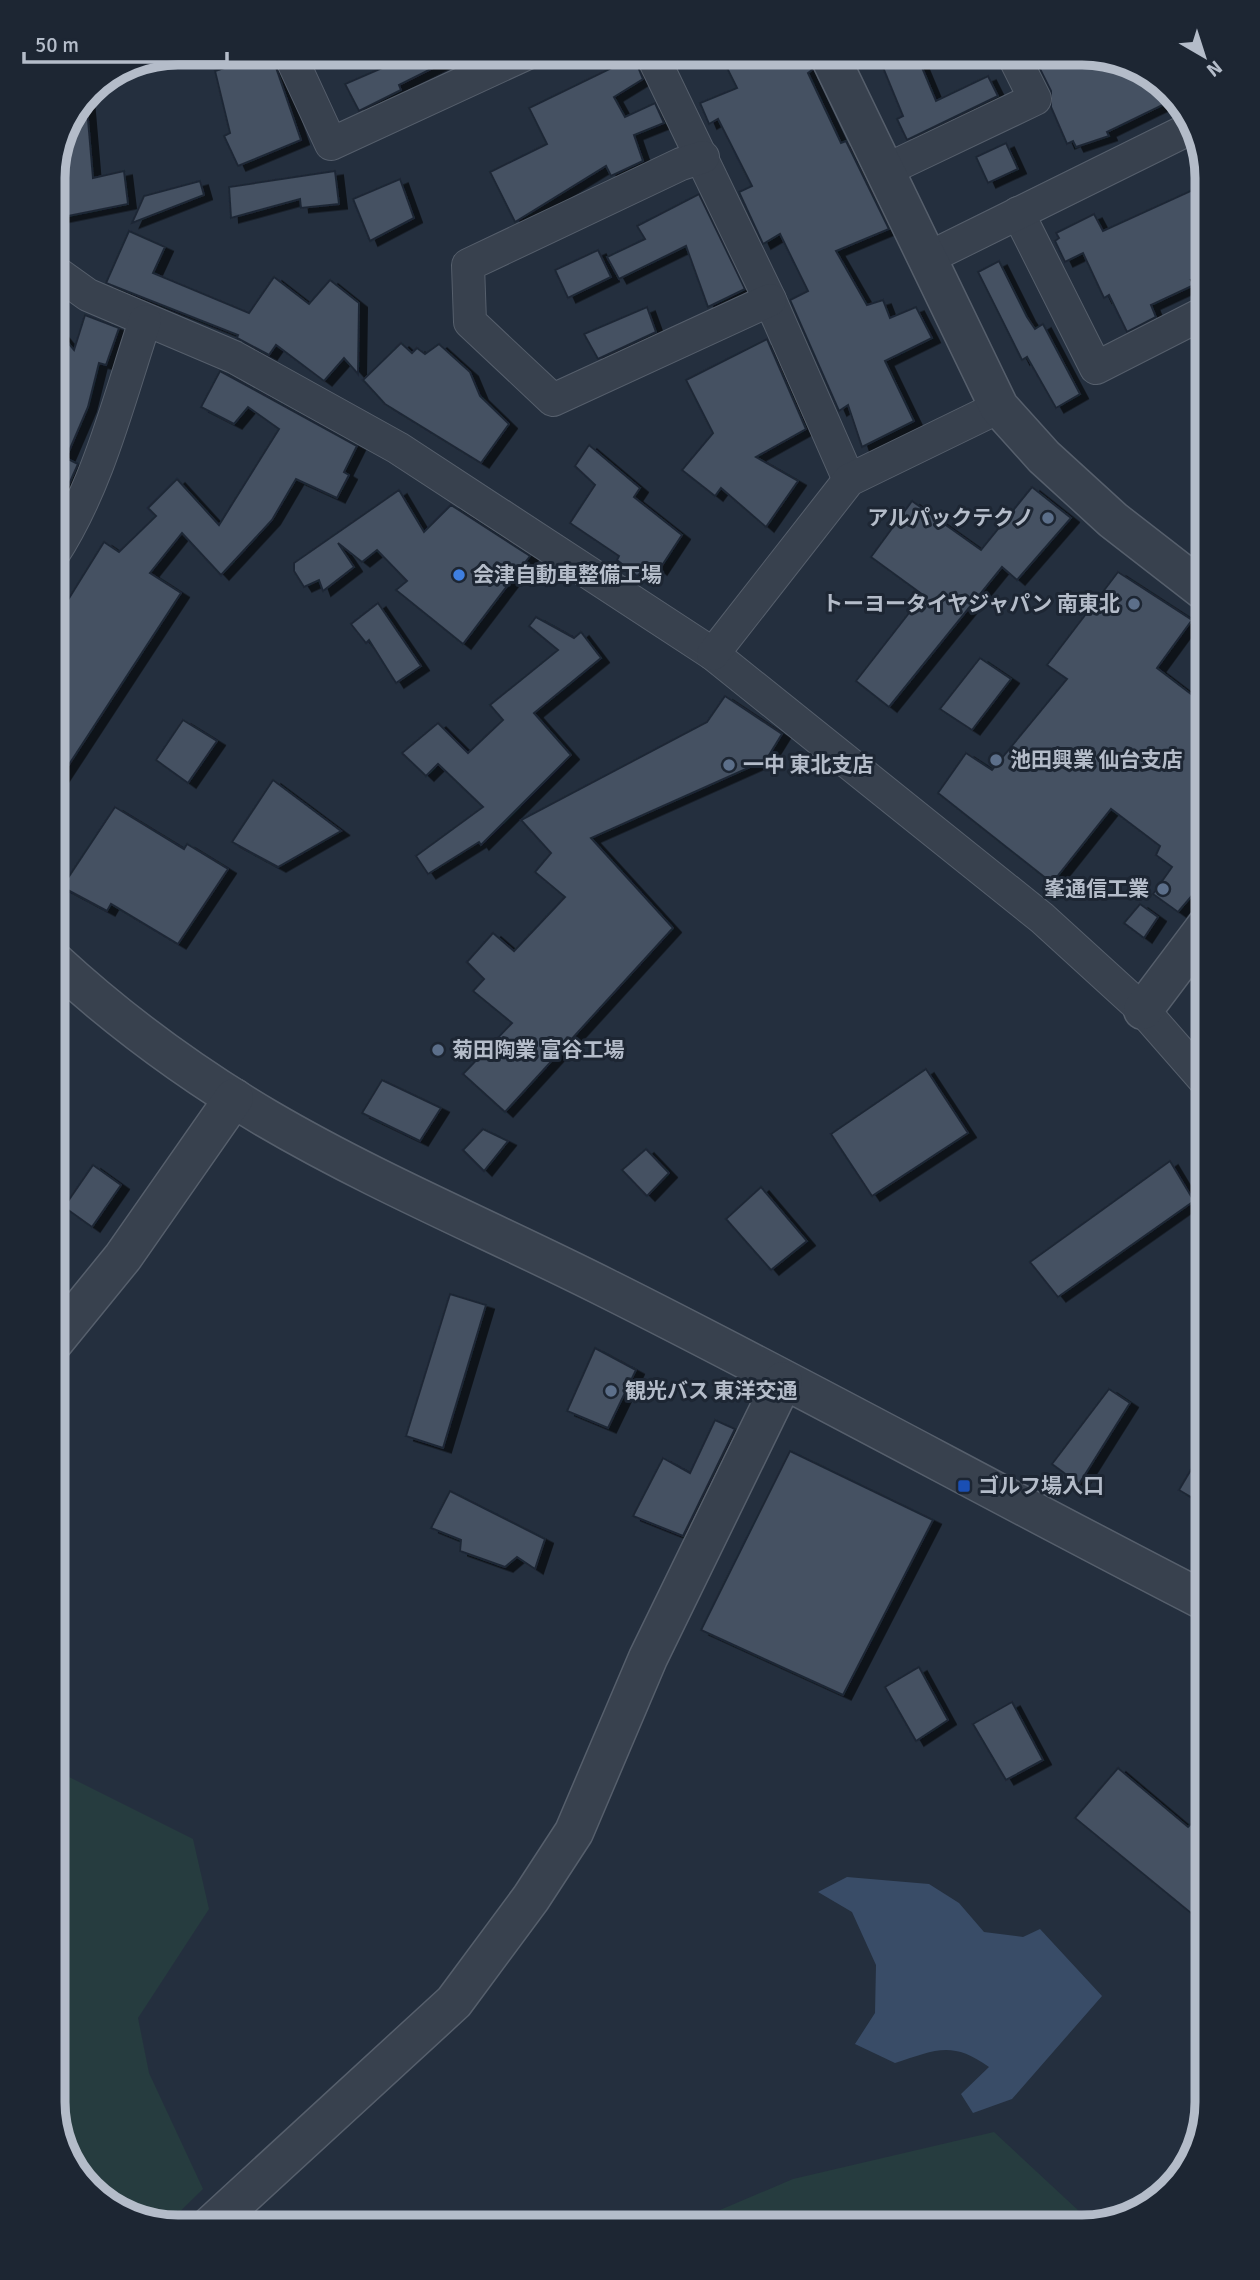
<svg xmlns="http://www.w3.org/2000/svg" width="1260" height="2280" viewBox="0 0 1260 2280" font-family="Signika,'Noto Sans JP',sans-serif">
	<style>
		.green { fill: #263c3f }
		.water { fill: #394c67 }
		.building { fill: #455162; stroke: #1f2835; stroke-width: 2; filter: url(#shadow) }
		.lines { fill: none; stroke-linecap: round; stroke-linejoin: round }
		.minor-casing { stroke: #565f6c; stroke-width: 34 }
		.tertiary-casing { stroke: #565f6c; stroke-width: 41 }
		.minor { stroke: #38414e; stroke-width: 32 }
		.tertiary { stroke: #38414e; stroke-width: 38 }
		.service-dot { fill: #5c6f8a; stroke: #1d2633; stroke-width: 2.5 }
		.shop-dot { fill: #3f7fe0; stroke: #1d2633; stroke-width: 2.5 }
		.transit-dot { fill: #1a4fb4; stroke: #1d2633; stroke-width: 2.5 }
		.labels { text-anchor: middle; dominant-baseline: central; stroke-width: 6; stroke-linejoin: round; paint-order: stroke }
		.poi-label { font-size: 21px; font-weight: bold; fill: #b4bcc9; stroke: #1d2633; text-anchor: start }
		.rim { fill: none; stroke: #b4bcc9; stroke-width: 9 }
	</style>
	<defs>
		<filter id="shadow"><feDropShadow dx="8" dy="4.5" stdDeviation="0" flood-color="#0009"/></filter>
	</defs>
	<rect width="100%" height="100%" fill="#242f3e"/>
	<g class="green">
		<polygon points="53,1769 193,1839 209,1909 138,2018 149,2073 203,2189 165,2226 108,2206 62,2151 53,2102"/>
		<polygon points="994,2132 1094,2225 680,2227 793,2179"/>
	</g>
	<path class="water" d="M847,1877L929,1884L959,1903L984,1932L1023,1937L1040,1929L1102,1996L1012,2099L973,2113L961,2094L989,2067C952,2040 935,2050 895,2063L855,2044L875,2013L876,1965L852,1912L818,1892Z"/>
	<g class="building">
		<polygon points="271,53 301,140 238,166 224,136 230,133 215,71"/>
		<polygon points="401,53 463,53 399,85 401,90 359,111 345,84 403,59"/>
		<polygon points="760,53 805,53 812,70 808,73 841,143 846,141 889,229 836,251 867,305 883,300 890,318 916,307 932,338 885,361 914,421 862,447 848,405 839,411 790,300 808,291 780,234 763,244 739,192 752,186 718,119 709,124 700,103 737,88 727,68"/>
		<polygon points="877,53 916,53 936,101 988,76 998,96 907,140 897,119 903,116"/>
		<polygon points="1032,53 1091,53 1152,74 1173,100 1107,132 1109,136 1076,147 1073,141 1067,144 1051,107 1051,91"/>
		<polygon points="634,57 643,79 614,97 625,117 655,103 664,123 634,135 643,161 611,176 606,166 515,222 490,172 547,144 529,108"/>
		<polygon points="86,96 93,178 124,171 128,204 53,219 53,170"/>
		<polygon points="1006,143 1018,169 988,183 976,157"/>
		<polygon points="335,171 339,204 301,208 300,199 231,218 229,187"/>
		<polygon points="400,179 414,218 370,241 353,199"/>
		<polygon points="200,181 204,195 132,223 144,196"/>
		<polygon points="1208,183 1208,273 1191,280 1194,285 1151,305 1156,317 1127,332 1109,295 1104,298 1083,253 1065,262 1055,241 1059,238 1056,233 1094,214 1103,231"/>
		<polygon points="699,194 745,289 708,307 686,246 619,279 607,257 645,239 637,226"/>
		<polygon points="129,231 165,247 153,273 249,313 274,277 309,304 330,280 359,303 358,374 344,358 324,381 276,345 269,355 237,338 238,335 106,283"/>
		<polygon points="598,250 611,277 568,298 555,270"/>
		<polygon points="999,261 1027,317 1035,329 1043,324 1080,394 1056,408 1027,357 1022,360 978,272"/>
		<polygon points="647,307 656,332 598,359 584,334"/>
		<polygon points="85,315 119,328 106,365 99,363 88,407 66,458 78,464 61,502 53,499 53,324 74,350"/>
		<polygon points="767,339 806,429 756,457 798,481 766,527 721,488 715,496 682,470 713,433 686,380"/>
		<polygon points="401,343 412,353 417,348 425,354 439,344 470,372 480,396 509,424 481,463 385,404 363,380"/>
		<polygon points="220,371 357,446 344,472 349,475 337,498 296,479 272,520 221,575 182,533 150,573 181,593 53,789 53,624 104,542 119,552 156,516 148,508 177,479 219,525 279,429 248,407 234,424 201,407"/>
		<polygon points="589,445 640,488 634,497 682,535 659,570 652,564 637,576 617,560 619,556 570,523 595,485 575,466"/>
		<polygon points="1032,487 1071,518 1017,580 1002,567 889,707 856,681 923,595 871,557 912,501 981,550"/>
		<polygon points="399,490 424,532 451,505 530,556 463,644 396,590 407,581 377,550 362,562 338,543 354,567 323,591 319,580 304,587 294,571 294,563"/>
		<polygon points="1118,572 1192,620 1157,668 1208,707 1208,877 1178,912 1153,894 1172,867 1156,855 1160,846 1111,809 1052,883 938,793 966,753 992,770 1067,679 1047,665"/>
		<polygon points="378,603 421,666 396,683 369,640 366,643 351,624"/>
		<polygon points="536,617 574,638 581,632 601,658 534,713 571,755 481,845 479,842 428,874 416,856 483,807 438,764 426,776 402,753 438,723 468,753 503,720 490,705 558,650 529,626"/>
		<polygon points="980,658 1011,679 972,730 940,709"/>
		<polygon points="725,696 782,734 766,760 591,838 673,928 505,1112 463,1074 512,1023 473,991 484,979 467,962 493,933 514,951 565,897 535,872 551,853 521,820 707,722"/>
		<polygon points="183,720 217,741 188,783 156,760"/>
		<polygon points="273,780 341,831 278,867 232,842"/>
		<polygon points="115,807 184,849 187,844 228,869 178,944 111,904 107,911 62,887"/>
		<polygon points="1140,904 1158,917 1144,938 1124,923"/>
		<polygon points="926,1069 968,1133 872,1196 831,1134"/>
		<polygon points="382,1080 441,1108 420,1141 362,1113"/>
		<polygon points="483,1129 508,1141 484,1171 463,1150"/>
		<polygon points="646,1149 669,1173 647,1196 622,1170"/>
		<polygon points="1170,1161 1194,1201 1058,1297 1030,1262"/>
		<polygon points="93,1165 121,1185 92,1227 64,1207"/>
		<polygon points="761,1187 807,1241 771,1270 726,1219"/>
		<polygon points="450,1294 486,1305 443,1448 406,1436"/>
		<polygon points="595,1348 636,1370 608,1428 567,1411"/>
		<polygon points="1109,1389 1130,1403 1079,1484 1052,1464"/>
		<polygon points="715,1420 735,1429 683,1536 633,1516 663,1458 690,1473"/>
		<polygon points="1208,1441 1208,1507 1179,1490"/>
		<polygon points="790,1451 933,1520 843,1695 701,1630"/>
		<polygon points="450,1491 545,1539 535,1569 517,1557 505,1567 460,1551 461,1540 431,1528"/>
		<polygon points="919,1667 948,1720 916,1741 885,1687"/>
		<polygon points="1012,1702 1043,1760 1006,1780 973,1724"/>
		<polygon points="1118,1768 1188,1827 1208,1806 1208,1927 1075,1818"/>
	</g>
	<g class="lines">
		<g class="minor-casing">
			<g id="minor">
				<polyline points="289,53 331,144 528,53"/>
				<polyline points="651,53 770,300 849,480"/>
				<polyline points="703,157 681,164 468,265 470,322 553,400 770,300"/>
				<polyline points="884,171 1035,99 1012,53"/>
				<polyline points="1018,213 1096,368 1200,315"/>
				<polyline points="926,259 1195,126"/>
				<polyline points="53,270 88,295 234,357 398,448 713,654 1042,918 1143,1010 1207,1083"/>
				<path d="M53,555C98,486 119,399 145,321"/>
				<polyline points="713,654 849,480 999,407"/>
			</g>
		</g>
		<g class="tertiary-casing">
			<g id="tertiary">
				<polyline points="828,53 999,407 1044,457 1113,520 1207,593"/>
				<path d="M53,960C118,1020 190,1073 266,1118C375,1182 493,1231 606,1288C808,1389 1006,1499 1207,1602"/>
				<polyline points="1143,1010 1207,925"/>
				<polyline points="53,1343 123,1257 234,1098"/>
				<polyline points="209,2227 454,2002 531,1898 574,1832 648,1658 783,1381"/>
			</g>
		</g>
		<use href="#minor" class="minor"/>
		<use href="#tertiary" class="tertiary"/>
	</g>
	<g class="service-dot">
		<circle cx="1048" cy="518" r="7"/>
		<circle cx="1134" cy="604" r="7"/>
		<circle cx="996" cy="760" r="7"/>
		<circle cx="729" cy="765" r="7"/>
		<circle cx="1163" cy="889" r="7"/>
		<circle cx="438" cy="1050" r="7"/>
		<circle cx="611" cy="1391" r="7"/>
	</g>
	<circle class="shop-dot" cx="459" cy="575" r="7"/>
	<rect class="transit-dot" x="957" y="1479" width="14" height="14" rx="3.5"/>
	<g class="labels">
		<g class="poi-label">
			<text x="1034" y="518" text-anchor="end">アルパックテクノ</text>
			<text x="473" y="575">会津自動車整備工場</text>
			<text x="1120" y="604" text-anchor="end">トーヨータイヤジャパン 南東北</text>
			<text x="1010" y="760">池田興業 仙台支店</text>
			<text x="743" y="765">一中 東北支店</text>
			<text x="1149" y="889" text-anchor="end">峯通信工業</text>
			<text x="452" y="1050">菊田陶業 富谷工場</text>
			<text x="625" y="1391">観光バス 東洋交通</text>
			<text x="978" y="1486">ゴルフ場入口</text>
		</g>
	</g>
	<path d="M0 0H1260V2280H0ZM178 65H1082A113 113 0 0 1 1195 178V2102A113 113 0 0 1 1082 2215H178A113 113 0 0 1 65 2102V178A113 113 0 0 1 178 65Z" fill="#1d2633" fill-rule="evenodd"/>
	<path class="rim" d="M178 65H1082A113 113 0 0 1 1195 178V2102A113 113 0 0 1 1082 2215H178A113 113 0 0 1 65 2102V178A113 113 0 0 1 178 65Z"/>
	<g transform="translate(1204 56) rotate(141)" stroke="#1d2633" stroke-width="5" paint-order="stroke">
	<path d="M0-5L12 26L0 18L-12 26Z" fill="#b4bcc9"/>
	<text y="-10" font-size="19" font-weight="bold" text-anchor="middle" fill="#b4bcc9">N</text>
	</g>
	<path d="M24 52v10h203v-10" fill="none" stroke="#b4bcc9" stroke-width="3.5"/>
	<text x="35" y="52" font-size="21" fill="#b4bcc9" stroke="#1d2633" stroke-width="5" paint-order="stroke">50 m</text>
</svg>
